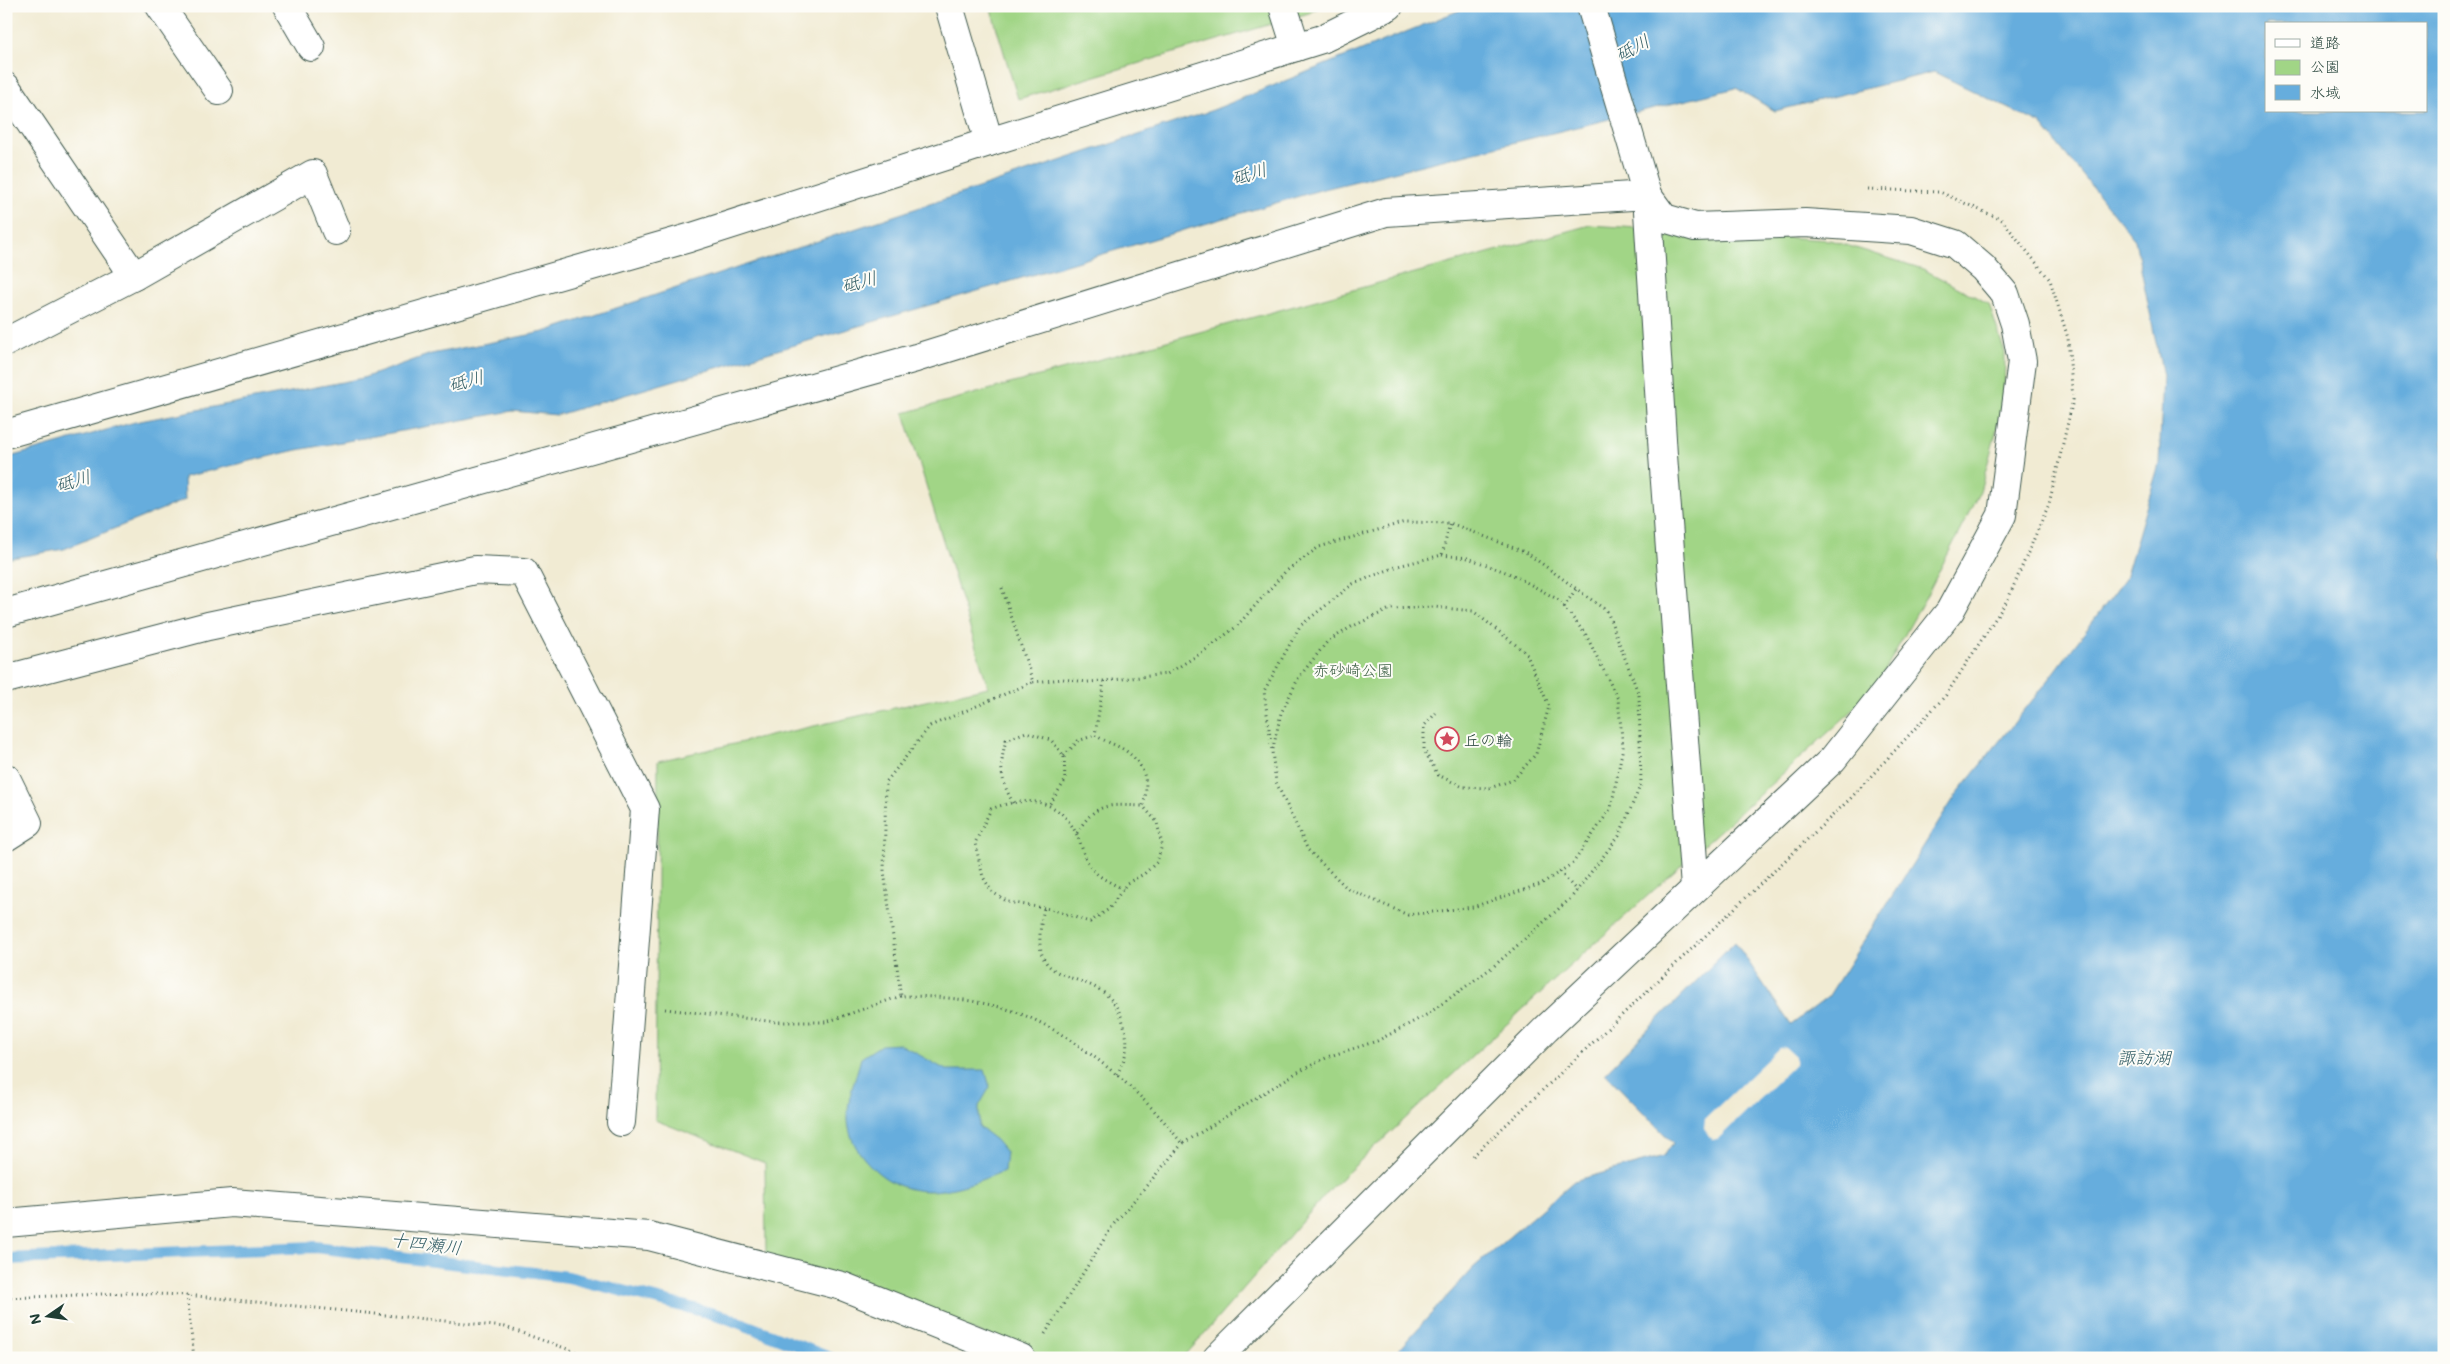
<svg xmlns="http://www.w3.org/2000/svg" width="2450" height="1364" viewBox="0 0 2450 1364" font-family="Mali,'Klee One',sans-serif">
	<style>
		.green { fill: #a1d586; stroke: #60895d }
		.water { fill: #66addd; stroke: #427588; fill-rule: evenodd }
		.pier { fill: #f1ebd3 }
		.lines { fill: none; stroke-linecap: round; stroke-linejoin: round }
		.stream { stroke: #66addd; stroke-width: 12 }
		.minor-casing { stroke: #3e574c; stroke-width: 30 }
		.path { stroke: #3e574c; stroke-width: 3; stroke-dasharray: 1 4; stroke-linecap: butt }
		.minor { stroke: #fff; stroke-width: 28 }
		.labels { text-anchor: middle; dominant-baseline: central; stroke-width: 4; stroke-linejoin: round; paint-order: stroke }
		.park-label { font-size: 16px; fill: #406348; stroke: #fdfcf7 }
		.poi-label { font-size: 16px; fill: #1f3d34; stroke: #fdfcf7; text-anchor: start }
		.water-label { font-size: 18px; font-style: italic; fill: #345f67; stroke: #fdfcf7 }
	</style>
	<rect width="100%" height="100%" fill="#fdfcf7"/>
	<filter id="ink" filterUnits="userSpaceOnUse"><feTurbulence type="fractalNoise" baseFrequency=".02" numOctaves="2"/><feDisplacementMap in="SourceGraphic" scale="10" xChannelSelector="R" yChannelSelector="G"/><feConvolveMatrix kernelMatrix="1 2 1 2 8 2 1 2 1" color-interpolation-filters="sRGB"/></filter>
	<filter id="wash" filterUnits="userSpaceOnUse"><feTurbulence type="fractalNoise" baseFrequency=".0096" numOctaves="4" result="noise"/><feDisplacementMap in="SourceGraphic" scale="20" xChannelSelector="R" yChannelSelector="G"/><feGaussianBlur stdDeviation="1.12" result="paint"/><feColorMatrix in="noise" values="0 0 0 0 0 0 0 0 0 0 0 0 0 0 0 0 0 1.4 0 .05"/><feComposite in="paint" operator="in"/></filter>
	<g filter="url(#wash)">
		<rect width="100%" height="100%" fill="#f1ebd3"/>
		<g class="green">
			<polygon points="990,6 1321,6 1309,13 1018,99"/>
			<polygon points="1590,225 1830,240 1923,269 1989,304 2005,353 2004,404 1980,491 1929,591 1873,692 1550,984 1332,1187 1183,1358 1049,1358 766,1255 765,1163 655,1120 658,761 988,687 904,413"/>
		</g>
		<g class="water">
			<path d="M1470,6H2444V1358H1391L1473,1268L1574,1181L1664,1156L1673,1143L1605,1073L1735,942L1791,1025L1828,997L1956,795L2047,682L2125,579L2159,464L2163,376L2135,240L2041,124L1934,72L1775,111L1736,88L1320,190L557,415L512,411L292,451L184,477L185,500L64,549L6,559V458L135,422L363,378L431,354L544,332L1213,110ZM2266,24H2426V111H2266Z"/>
			<path d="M900,1044L946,1070H985L990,1087L979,1106V1127L996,1140L1006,1152L1004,1171C955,1191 908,1207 867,1162C857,1151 849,1137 848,1121C846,1100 856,1078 861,1058L881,1045Z"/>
		</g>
		<polygon class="pier" points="1785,1047 1795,1056 1795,1064 1719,1138 1712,1140 1704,1129 1705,1119 1779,1048"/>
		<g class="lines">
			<polyline class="stream" points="6,1259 315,1247 568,1277 722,1316 830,1358"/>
		</g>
	</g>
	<g filter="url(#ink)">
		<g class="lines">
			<g class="minor-casing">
				<g id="minor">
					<polyline points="160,6 219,91"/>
					<polyline points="287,6 311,47"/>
					<polyline points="949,6 989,142"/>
					<polyline points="1283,6 1296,47"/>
					<polyline points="1591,6 1647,195 1663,455 1695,888"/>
					<polyline points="6,87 134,276"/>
					<polyline points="6,342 134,276 313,174 336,231"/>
					<polyline points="6,434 689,238 989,142 1322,39 1389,6"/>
					<polyline points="6,613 916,358 1386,212 1647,195"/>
					<polyline points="6,679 208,626 475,570 524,572 645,809 621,1122"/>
					<polyline points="6,778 28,823 6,837"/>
					<polyline points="6,1223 232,1203 649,1236 842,1286 1021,1358"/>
					<polyline points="1217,1358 1546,1029 1833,759 1950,611 2002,515 2022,361 2015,324 2005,294 1983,268 1955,244 1911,230 1805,223 1695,227 1664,218 1647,195"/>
				</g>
			</g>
			<g class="path">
				<polyline points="1442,555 1468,558 1511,574 1559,600 1586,635 1618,699 1623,747 1611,808 1573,863 1541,884 1473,907 1408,915 1348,889 1308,850 1276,782 1264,691 1300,626 1353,584 1398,566 1442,555 1450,523"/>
				<path d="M1002,588L1033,682L930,726L886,782L884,871L901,996C938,996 974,999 1010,1010C1070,1029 1146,1094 1182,1144L1296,1073L1330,1056L1377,1041L1428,1014L1494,966L1571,898L1619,836L1641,784L1639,695L1607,611L1527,553L1450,523L1405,522L1319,547L1285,572L1236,627L1203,652L1167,674L1104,681L1087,682L1063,679L1033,682"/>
				<polyline points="1564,607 1576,589"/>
				<path d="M1104,681L1095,735C1104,741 1114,744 1123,749C1145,763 1150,783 1143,806L1157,822L1162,845L1157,862L1144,874L1127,883L1109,909L1090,922C1074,918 1060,910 1044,908C1041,922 1037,943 1043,957C1057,988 1108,971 1123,1022C1130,1044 1127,1057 1116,1076"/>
				<polyline points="1273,749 1281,713 1299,677 1327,642 1351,627 1390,609 1434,607 1473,611 1526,653 1549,706 1536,754 1513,780 1490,788 1463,787 1438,775 1424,750 1424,726 1436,713"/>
				<polyline points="1064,756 1078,741 1095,735"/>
				<path d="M1013,803C1000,779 999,767 1006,740L1026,732L1051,740L1064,756L1065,781L1049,805"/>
				<path d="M1077,833C1096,801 1109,805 1143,806"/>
				<polyline points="1560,872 1577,891"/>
				<path d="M1044,908L1008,902L992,892L983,877L975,843L991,809C1025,796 1058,797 1076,833C1083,847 1084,862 1096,873C1104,880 1114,884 1123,889"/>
				<polyline points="665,1009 777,1022 826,1022 901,996"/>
				<polyline points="1473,1156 1850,799 1946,695 2008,599 2049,504 2073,400 2068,338 2050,280 2002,220 1940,192 1867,189"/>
				<polyline points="187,1295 194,1358"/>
				<polyline points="6,1298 127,1293 187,1295 505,1327 593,1358"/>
				<polyline points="1045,1334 1113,1225 1182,1144"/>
			</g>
			<use href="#minor" class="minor"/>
		</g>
	</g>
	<defs>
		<g id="sight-ring" transform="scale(1.25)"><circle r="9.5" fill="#fdfcf7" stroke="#d1495b" stroke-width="1.5"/><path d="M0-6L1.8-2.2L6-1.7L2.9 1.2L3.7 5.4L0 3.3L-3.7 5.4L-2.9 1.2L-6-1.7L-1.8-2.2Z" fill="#d1495b"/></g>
	</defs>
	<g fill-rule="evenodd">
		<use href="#sight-ring" x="1447" y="739"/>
	</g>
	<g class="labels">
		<g class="park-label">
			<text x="1353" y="669">赤砂崎公園</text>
		</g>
		<g class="poi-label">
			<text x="1464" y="739">丘の輪</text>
		</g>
		<g class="water-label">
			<text transform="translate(1632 47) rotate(-27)">砥川</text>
			<text transform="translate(1249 173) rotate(-16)">砥川</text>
			<text transform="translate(859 281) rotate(-14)">砥川</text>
			<text transform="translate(466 380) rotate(-14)">砥川</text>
			<text transform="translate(73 480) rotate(-15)">砥川</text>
			<text x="2144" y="1057">諏訪湖</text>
			<text transform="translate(426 1243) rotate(7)">十四瀬川</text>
		</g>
	</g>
	<rect width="2450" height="1364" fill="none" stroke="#fdfcf7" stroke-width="25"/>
	<rect x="2265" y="22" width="162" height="90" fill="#fdfcf7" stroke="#a4b0a9"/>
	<rect x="2275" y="39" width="25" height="8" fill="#ffffff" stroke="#a4b0a9"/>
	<text x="2310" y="48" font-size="15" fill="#1f3d34">道路</text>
	<rect x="2275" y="60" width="25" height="15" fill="#a1d586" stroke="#a4b0a9"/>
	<text x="2310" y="72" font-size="15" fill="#1f3d34">公園</text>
	<rect x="2275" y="85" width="25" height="15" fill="#66addd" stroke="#a4b0a9"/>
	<text x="2310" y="98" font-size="15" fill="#1f3d34">水域</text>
	<g transform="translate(48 1316) rotate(257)" stroke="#fdfcf7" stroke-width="4" paint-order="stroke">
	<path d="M0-4L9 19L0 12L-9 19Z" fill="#1f3d34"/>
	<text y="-8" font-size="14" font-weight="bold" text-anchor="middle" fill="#1f3d34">N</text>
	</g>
</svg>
